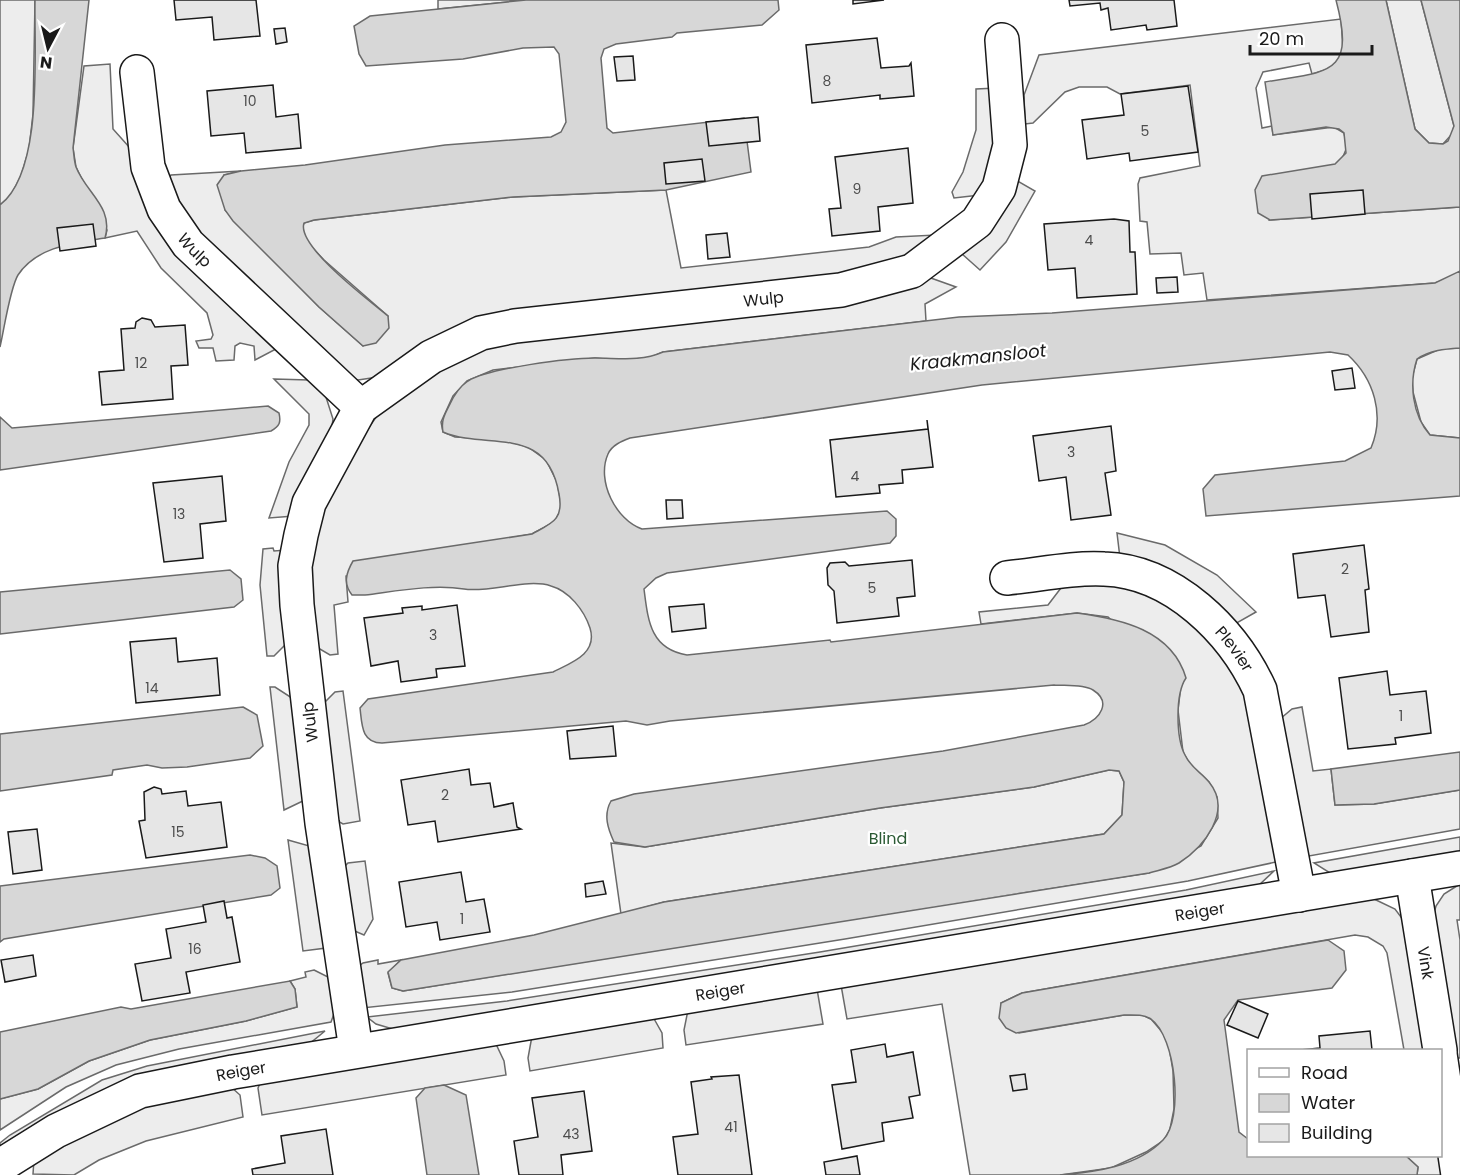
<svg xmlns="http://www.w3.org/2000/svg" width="1460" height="1175" viewBox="0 0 1460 1175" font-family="Poppins,sans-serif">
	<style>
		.built { fill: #ededed; stroke: #6a6a6a; stroke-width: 1.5 }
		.water { fill: #d7d7d7; stroke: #6a6a6a; stroke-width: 1.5 }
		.building { fill: #e6e6e6; stroke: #1a1a1a; stroke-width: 1.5 }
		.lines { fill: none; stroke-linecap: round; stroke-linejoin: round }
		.minor-casing { stroke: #1a1a1a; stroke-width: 36 }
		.minor { stroke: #fff; stroke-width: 33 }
		.labels { text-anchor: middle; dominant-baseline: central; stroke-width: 4.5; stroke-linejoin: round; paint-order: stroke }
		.number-label { font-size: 14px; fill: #4d4d4d }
		.street-label { font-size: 16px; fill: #1a1a1a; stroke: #fff }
		.park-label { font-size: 16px; fill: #2b5a34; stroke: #fff }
		.water-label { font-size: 18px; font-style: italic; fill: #1a1a1a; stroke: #fff }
	</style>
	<rect width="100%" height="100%" fill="#fff"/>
	<g class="built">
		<polygon points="0,0 35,0 33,114 29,149 21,176 11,195 0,205"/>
		<polygon points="438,0 526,0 438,9"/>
		<polygon points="1386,0 1421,0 1454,126 1452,134 1443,144 1429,143 1415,129"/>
		<polygon points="1341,19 1343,49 1341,59 1329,69 1312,74 1309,63 1263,72 1256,88 1262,128 1272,126 1273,135 1334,127 1344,133 1347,147 1342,159 1270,220 1460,207 1460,271 1455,276 1435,283 1207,300 1203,273 1184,275 1181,253 1150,254 1147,222 1140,221 1138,184 1140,178 1200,166 1190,85 1120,94 1107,87 1079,87 1065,92 1033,123 1025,124 1024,95 1039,55"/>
		<polygon points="110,64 113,129 130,148 276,349 255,360 254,346 240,343 235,346 234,360 216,361 213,348 199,348 196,341 211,339 213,335 207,313 161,268 137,231 105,238 107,230 76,167 73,148 84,66"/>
		<polygon points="997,88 998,146 980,195 954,198 952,192 963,172 976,130 976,89"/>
		<polygon points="241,171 224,175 225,210 319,307 363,346 388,316 324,260 306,241 302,229 304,223 314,220 513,197 666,190 681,268 869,247 896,237 935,235 914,256 873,270 540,308 378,377 358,380 348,378 200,236 175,200 168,179 171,175"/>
		<polygon points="1014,179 1035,191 1006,242 980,270 962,254"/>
		<polygon points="928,277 956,287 925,304 926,321 663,352 649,358 616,360 595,358 493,370 467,381 453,396 441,422 443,432 455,437 500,439 528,447 546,460 557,482 562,508 554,522 532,534 449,549 346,576 348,602 334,605 338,654 330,655 313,645 309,594 312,557 318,524 330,490 360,440 379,413 436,370 506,339"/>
		<polygon points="1460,348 1460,438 1430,435 1421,422 1413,392 1412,378 1417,359 1440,349"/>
		<polygon points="274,379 309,380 325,394 333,419 331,433 294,516 269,518 289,462 309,425 309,414"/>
		<polygon points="1117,533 1165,545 1217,575 1256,612 1235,624 1120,558"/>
		<polygon points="273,548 274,551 286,550 287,643 274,656 267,656 260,585 263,549"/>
		<polygon points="1088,581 1149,592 1213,640 1245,690 1276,862 1188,881 845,939 512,992 362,1008 355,969 363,963 378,960 378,964 401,960 388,973 392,988 403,991 954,902 1149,873 1201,846 1218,818 1217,797 1209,782 1192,768 1183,752 1178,710 1181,685 1108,617 1077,613 981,624 979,612 1048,605 1064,584"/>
		<polygon points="270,687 275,687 295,700 307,799 284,810"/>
		<polygon points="343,691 360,821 343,824 336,820 321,706 335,692"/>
		<polygon points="1302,707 1313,771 1331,769 1335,805 1374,804 1460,790 1460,829 1309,856 1304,848 1280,719 1292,709"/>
		<polygon points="1109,770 1119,771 1124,782 1122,815 1104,834 664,902 621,914 611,843 645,847 880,808 1034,787"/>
		<polygon points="1460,837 1460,856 1330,873 1314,863"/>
		<polygon points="288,840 313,847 326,948 303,951"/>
		<polygon points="365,861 373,919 364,935 350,929 342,869 348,863"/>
		<polygon points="1274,871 1259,885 396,1030 376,1024 367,1017 507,1001 820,952 1186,890"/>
		<polygon points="1460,884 1460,920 1457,920 1460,940 1460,1058 1454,1058 1433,917 1436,906 1444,894"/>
		<polygon points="1374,899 1395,909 1407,925 1429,1050 1404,1050 1387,953 1383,946 1368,937 1355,935 1022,993 1001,1003 1019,1033 1124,1015 1142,1015 1151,1019 1163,1033 1169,1047 1173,1071 1174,1109 1170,1129 1164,1140 1146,1152 1111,1168 1060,1175 970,1175 942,1004 847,1019 841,985"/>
		<polygon points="314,970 330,978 335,1011 331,1022 179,1049 116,1065 66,1087 0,1130 0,1099 38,1089 89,1061 150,1040 246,1021 297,1007 295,989 290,981 306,977 305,972"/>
		<polygon points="817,989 823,1024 686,1045 684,1030 688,1010"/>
		<polygon points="653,1017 662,1033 663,1048 530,1071 528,1058 532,1036"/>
		<polygon points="325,1031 309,1044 0,1149 0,1143 10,1135 102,1080 147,1066"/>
		<polygon points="495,1042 504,1061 506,1075 262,1115 258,1088 261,1081"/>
		<polygon points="230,1086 240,1095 243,1117 146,1141 99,1160 74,1175 33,1174 34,1159 146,1103"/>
		<polygon points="1406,1156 1440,1156 1447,1175 1417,1175 1418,1167"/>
	</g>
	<g class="water">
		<path d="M35,0H89L73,148C74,154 74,161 76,167C86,193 114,207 105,238C75,243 37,246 18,275C10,288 4,330 0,347V205C44,171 34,52 35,0Z"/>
		<path d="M526,0H778L779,10L762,25L677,33L672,37L616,44L604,49L601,58L607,128L613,133L744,118L751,172L666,190L513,197L314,220L304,223C296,246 370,301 388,316L389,328L376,343L363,346L319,307L233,221L225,210L217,185L224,175L241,171L305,165L445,145L551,137L561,132L566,122L559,54L554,47L523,48L463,59L366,66L359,54L354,26L370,16Z"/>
		<path d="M1336,0H1386L1415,129L1429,143L1443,144L1448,141L1454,126L1421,0H1460V207L1270,220L1258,213L1255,190L1262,176L1335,164L1346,153L1344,133L1339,129L1326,127L1273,135L1265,82C1329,71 1356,76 1336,0Z"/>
		<path d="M1460,271V348C1445,349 1430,350 1417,359C1409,383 1412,415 1430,435L1460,438V496L1206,516L1203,489L1215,475L1345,461L1371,448C1385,415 1374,379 1348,355L1330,352L982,385L630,438C622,441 612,445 608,454C596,481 616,520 642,529L887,511L896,519V536L890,543L667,573L656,578L644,589C648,620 650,649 687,655L830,640L831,642L1077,613C1121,619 1172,630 1186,678C1175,694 1176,738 1185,755C1191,768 1201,772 1209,782C1233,811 1204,847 1179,863C1171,868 1159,870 1149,873C900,910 652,954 403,991L392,988L388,972L401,960L534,935L664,902L1104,834L1122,815L1124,782L1119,771L1109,770L1034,787L880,808L645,847L614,842C608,829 603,815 611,801L634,794L943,751L1084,725C1100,719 1112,702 1093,690C1083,684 1065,686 1054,685L670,721L647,725L626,721L382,743C361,743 362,724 360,708L368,699L553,672C571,663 598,654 590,628C584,610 569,591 551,586C527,578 490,593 464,589C433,584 397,591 365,595H352C343,584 346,573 353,561L532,534C552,523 564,520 559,494C547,423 488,451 443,432C441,421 444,416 449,406C453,397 459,387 468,381C489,368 569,358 595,358C619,358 640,362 663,352L959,317L1052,313L1435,283Z"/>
		<path d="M268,406L279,413C281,422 280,426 271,431L0,470V417L12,428Z"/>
		<polygon points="230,570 241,579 243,600 234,607 0,634 0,592"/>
		<polygon points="243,707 257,715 263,746 250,758 187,767 162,768 147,765 113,770 112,775 0,791 0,734"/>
		<polygon points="1460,752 1460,790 1374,804 1335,805 1331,769"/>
		<polygon points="250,855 265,858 277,866 280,888 271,895 4,939 0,942 0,886"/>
		<path d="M1328,940L1344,951L1346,970L1332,988L1238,1000L1224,1020L1239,1132L1248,1139V1156H1406L1418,1167L1417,1175H1060C1095,1172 1137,1167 1163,1140C1184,1119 1176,1037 1151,1019C1143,1014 1133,1015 1124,1015L1016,1033L1006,1028L999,1018L1001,1003L1022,993Z"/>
		<polygon points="290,981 295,989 297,1007 246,1021 150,1040 89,1061 38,1089 0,1099 0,1032 121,1007 131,1009"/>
		<polygon points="444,1085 466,1095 479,1175 427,1175 416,1098 425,1088"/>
	</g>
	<g class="building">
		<polygon points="174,0 256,0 260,36 214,40 212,17 176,20"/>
		<polygon points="853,0 884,0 853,4"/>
		<polygon points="1069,0 1174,0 1177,26 1147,30 1146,25 1111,30 1108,8 1101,10 1100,3 1070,6"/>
		<polygon points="285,28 287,42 276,44 274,29"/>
		<polygon points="877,38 881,68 909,66 911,63 914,96 880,99 880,95 812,103 806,45"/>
		<polygon points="633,56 635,80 617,81 614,57"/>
		<polygon points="273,85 276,117 298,114 301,148 246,153 244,133 211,136 207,91"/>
		<polygon points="1188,86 1198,152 1130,161 1129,153 1087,159 1082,120 1124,115 1121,94"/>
		<polygon points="758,117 760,141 709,146 706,122"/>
		<polygon points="908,148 913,203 878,207 880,231 832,236 829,209 841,208 835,157"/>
		<polygon points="702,159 705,181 666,184 664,163"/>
		<polygon points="1363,190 1365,214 1312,219 1310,194"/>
		<polygon points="1114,219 1129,221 1130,252 1135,252 1137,294 1077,298 1075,268 1048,270 1044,224"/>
		<polygon points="93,224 96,246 60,251 57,228"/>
		<polygon points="727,233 730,257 708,259 706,235"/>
		<polygon points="1177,277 1178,292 1157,293 1156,278"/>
		<polygon points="142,318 151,320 155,327 185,325 188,365 171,366 173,399 102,405 99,372 124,370 121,329 135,328 136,322"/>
		<polygon points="1352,368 1355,388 1335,390 1332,371"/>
		<polygon points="927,420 933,467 902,470 903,483 879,485 880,493 836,497 830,440 928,429"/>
		<polygon points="1111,426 1116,471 1105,473 1111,515 1071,520 1066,477 1039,481 1033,436"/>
		<polygon points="222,476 226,521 200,524 203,558 164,562 153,483"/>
		<polygon points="666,500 682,500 683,518 667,519"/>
		<polygon points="1364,545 1369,589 1365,590 1369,632 1331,637 1325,595 1298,598 1293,554"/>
		<polygon points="912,560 915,596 897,598 899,616 837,623 834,591 828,585 827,568 830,563 845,562 849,566"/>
		<polygon points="704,604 706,628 672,632 669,607"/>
		<polygon points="457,605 465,666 436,669 437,677 401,682 398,661 371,666 364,618 403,613 402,608 422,606 422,610"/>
		<polygon points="176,638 178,662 217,658 220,695 136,703 130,642"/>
		<polygon points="1387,671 1390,695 1426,691 1431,733 1395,738 1396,744 1348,749 1339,678"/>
		<polygon points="613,726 616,756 570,759 567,731"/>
		<polygon points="469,769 471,785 490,783 494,807 513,803 517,827 521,829 438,842 435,821 408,825 401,780"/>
		<polygon points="154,787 161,789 162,794 186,791 188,806 221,802 227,847 146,858 139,821 145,820 144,792"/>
		<polygon points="37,829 42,870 13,874 8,832"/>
		<polygon points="461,872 466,902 484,899 490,932 440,940 437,922 406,927 399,882"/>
		<polygon points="603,881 606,894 586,897 585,884"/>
		<polygon points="224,901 227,918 232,917 240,962 186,972 190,993 142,1001 135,964 171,958 166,929 206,922 203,905"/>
		<polygon points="33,955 36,976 5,982 1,960"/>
		<polygon points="1238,1001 1268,1014 1258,1038 1227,1025"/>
		<polygon points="1370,1031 1372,1050 1300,1050 1320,1048 1319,1036"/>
		<polygon points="885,1044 887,1057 913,1052 920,1095 909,1097 913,1118 882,1123 884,1141 842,1149 832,1085 856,1082 851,1050"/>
		<polygon points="1025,1074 1027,1089 1013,1091 1010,1076"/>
		<polygon points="739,1075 752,1175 678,1175 673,1137 698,1134 691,1082 712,1079 711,1077"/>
		<polygon points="584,1091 592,1151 561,1155 563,1175 519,1175 514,1141 538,1137 532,1098"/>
		<polygon points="326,1129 333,1175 253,1175 252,1169 285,1163 281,1136"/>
		<polygon points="857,1156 860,1175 826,1175 824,1162"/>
	</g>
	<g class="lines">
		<g class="minor-casing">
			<g id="minor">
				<path id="s1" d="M137,72L148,167L164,209L188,244L361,407"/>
				<path id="s2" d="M1007,578C1038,575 1073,567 1104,569C1173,571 1233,631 1260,690L1299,895"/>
				<path id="s3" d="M1412,876L1440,1050"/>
				<path id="s4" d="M356,1050L322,823L297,605L295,566L301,535L309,503L361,407L431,357L481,333L515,326L841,290L912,271L977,222L999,188L1010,145L1002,40"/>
				<polyline points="1440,1054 1458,1175"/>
				<path id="s5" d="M0,1166L56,1131L140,1091L233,1072L1460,868"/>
			</g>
		</g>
		<use href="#minor" class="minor"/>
	</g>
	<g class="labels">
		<g class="number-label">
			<text x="827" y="81">8</text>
			<text x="250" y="101">10</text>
			<text x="1145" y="131">5</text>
			<text x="857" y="189">9</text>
			<text x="1089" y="240">4</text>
			<text x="141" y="363">12</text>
			<text x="1071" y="452">3</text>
			<text x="855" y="476">4</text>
			<text x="179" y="514">13</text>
			<text x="1345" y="569">2</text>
			<text x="872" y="588">5</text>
			<text x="433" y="635">3</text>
			<text x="152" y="688">14</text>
			<text x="1401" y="716">1</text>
			<text x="445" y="795">2</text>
			<text x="178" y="832">15</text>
			<text x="462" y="919">1</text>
			<text x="195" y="949">16</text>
			<text x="731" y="1127">41</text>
			<text x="571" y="1134">43</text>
		</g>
		<g class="street-label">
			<text stroke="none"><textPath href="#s1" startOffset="192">Wulp</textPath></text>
			<text stroke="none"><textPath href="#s4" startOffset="1088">Wulp</textPath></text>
			<text stroke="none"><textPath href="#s2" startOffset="256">Plevier</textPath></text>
			<text transform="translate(310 722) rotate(-97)">Wulp</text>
			<text stroke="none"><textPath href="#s5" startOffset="1234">Reiger</textPath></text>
			<text stroke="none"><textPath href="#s3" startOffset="88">Vink</textPath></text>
			<text stroke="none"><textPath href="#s5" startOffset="748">Reiger</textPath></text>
			<text stroke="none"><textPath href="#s5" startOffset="262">Reiger</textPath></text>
		</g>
		<g class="park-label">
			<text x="888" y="838">Blind</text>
		</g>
		<g class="water-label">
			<text transform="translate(978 357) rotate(-6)">Kraakmansloot</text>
		</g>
	</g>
	<rect x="1247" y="1049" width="195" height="108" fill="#ffffff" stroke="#a3a3a3" stroke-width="1.5"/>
	<rect x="1259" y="1068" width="30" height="9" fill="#ffffff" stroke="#a3a3a3" stroke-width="1.5"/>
	<text x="1301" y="1079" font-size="18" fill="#1a1a1a">Road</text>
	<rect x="1259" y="1094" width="30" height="18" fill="#d7d7d7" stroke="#a3a3a3" stroke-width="1.5"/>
	<text x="1301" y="1109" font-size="18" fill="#1a1a1a">Water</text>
	<rect x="1259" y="1124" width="30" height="18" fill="#e6e6e6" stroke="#a3a3a3" stroke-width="1.5"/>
	<text x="1301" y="1139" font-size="18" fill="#1a1a1a">Building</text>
	<g transform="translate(48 48) rotate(187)" stroke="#ffffff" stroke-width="4.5" paint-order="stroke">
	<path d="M0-4.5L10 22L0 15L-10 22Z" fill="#1a1a1a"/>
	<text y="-9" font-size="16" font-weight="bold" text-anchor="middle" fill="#1a1a1a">N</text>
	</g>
	<path d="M1250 45v9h122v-9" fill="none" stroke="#1a1a1a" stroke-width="3"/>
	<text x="1259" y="45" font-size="18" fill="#1a1a1a" stroke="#ffffff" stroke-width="4.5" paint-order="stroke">20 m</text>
</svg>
